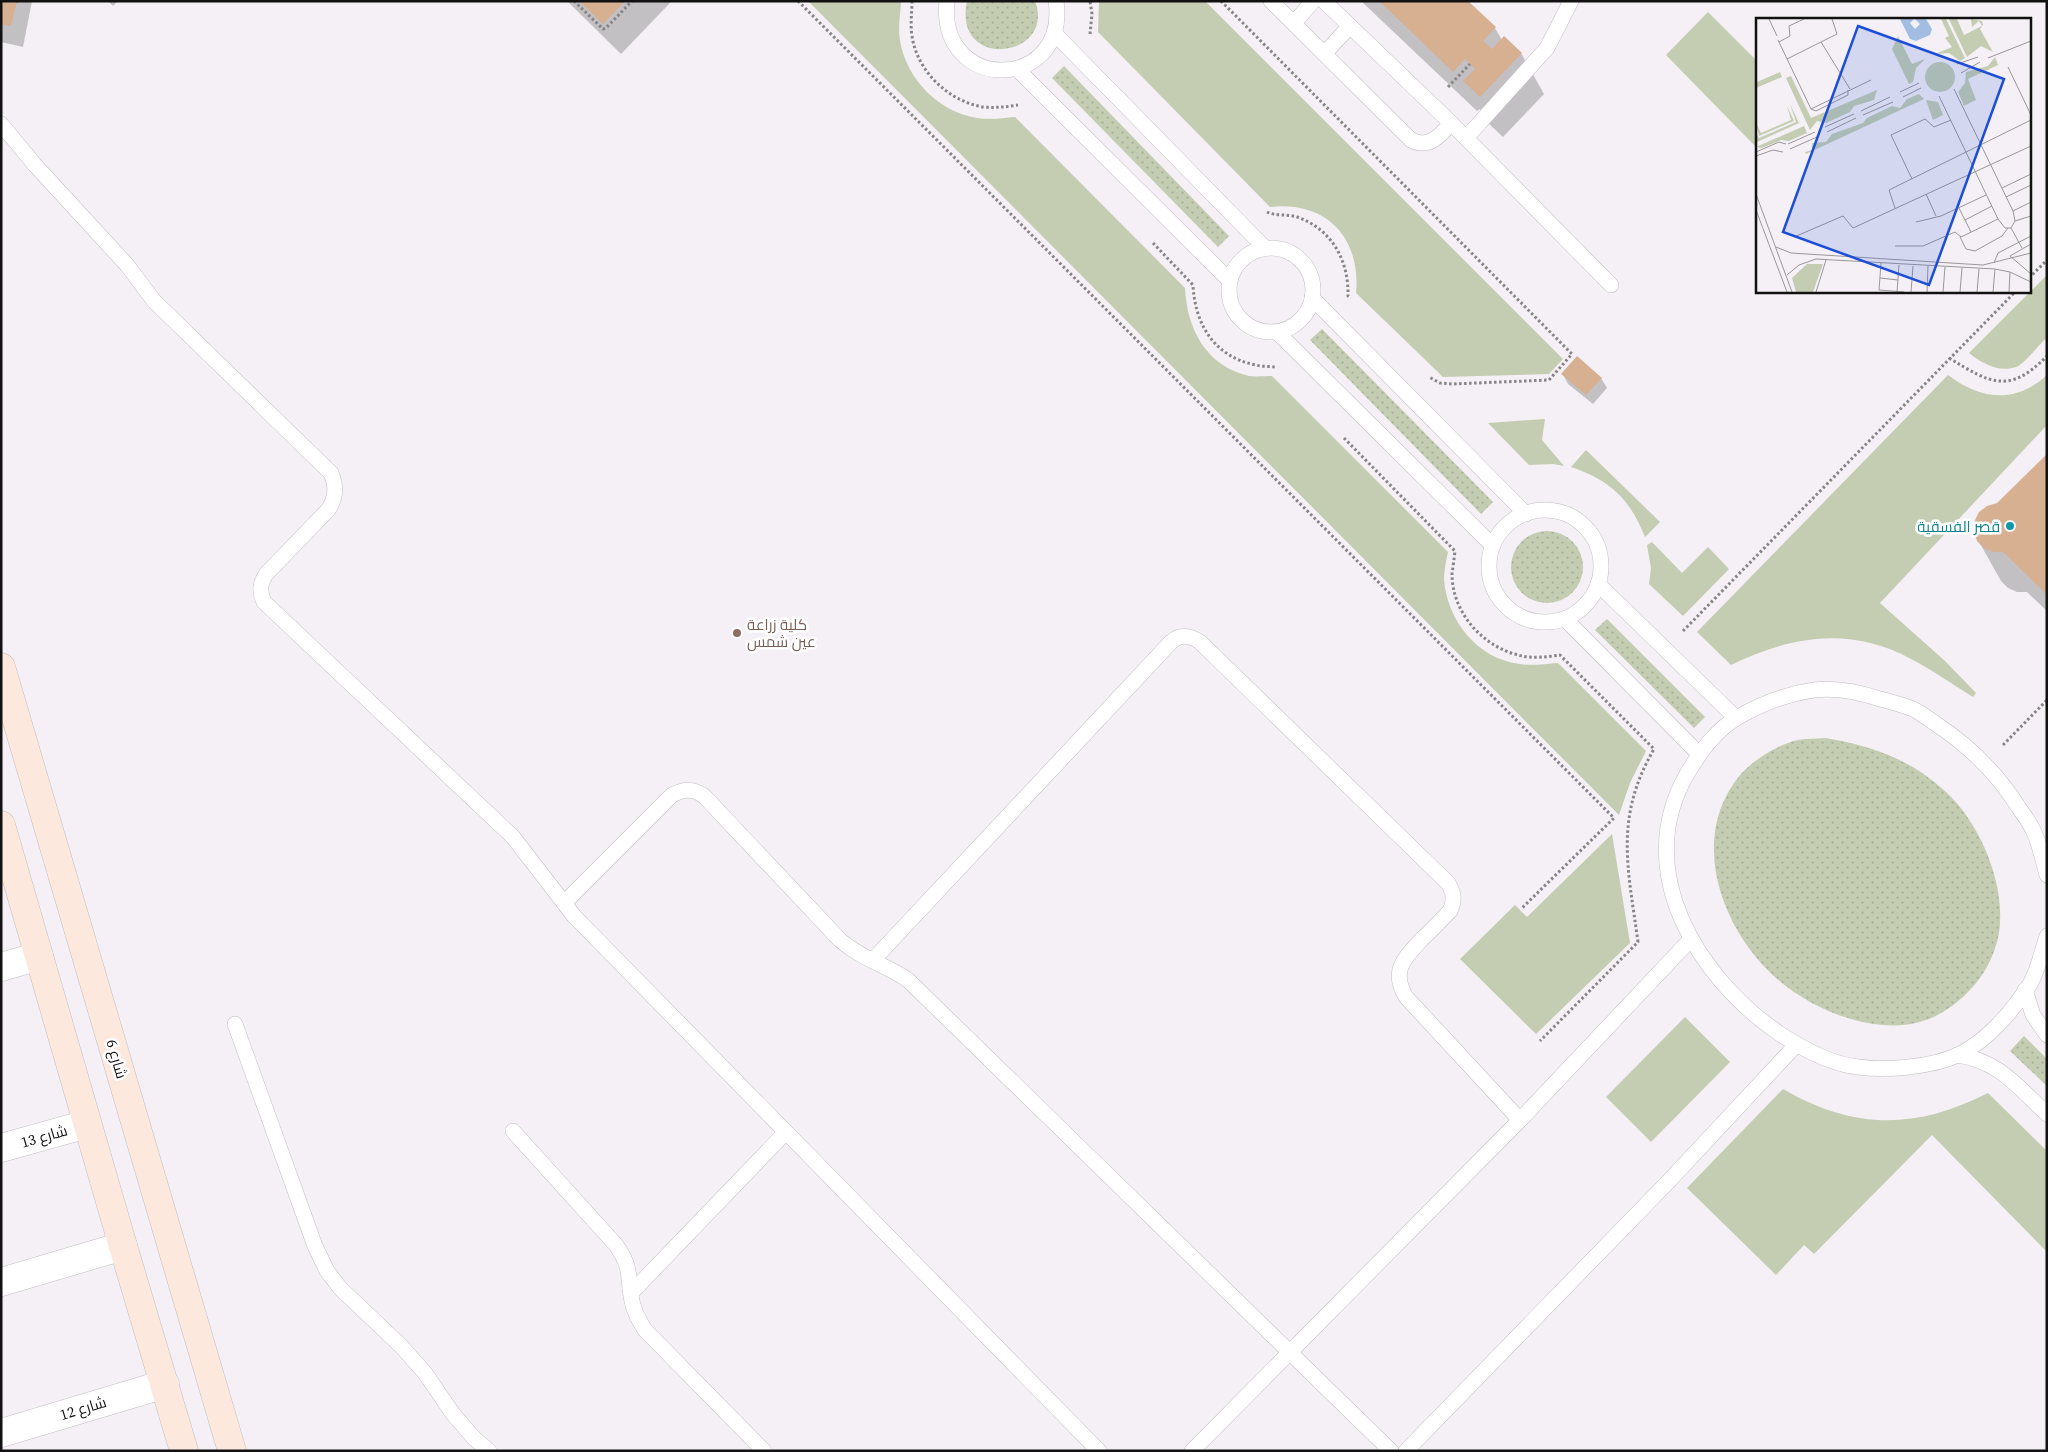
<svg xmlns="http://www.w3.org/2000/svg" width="2048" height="1452" viewBox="0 0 2048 1452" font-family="'Source Serif 4',Cairo,serif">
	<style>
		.grass { fill: url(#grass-dots) }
		.green { fill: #c4cdb2 }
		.shadow { fill: #0003 }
		.building { fill: #d6b091 }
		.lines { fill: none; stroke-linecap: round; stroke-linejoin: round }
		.lane-casing { stroke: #c2bec3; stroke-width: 16 }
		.street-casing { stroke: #c2bec3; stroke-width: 29 }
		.secondary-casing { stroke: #c2bec3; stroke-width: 29 }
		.path { stroke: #878487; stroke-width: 3; stroke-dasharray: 2.5 2.5; stroke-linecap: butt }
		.lane { stroke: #fff; stroke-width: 15 }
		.street { stroke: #fff; stroke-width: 28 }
		.secondary { stroke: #fce8dd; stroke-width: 28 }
		.culture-dot { fill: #0f9aa8; stroke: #fff; stroke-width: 2 }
		.education-dot { fill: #8d6e63; stroke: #fff; stroke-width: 2 }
		.labels { text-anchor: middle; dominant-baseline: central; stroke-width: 5; stroke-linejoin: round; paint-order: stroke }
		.culture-label { font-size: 15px; fill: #0d838f; stroke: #fff; text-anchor: end }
		.education-label { font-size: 15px; fill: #785e54; stroke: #fff; text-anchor: start }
		.street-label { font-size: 15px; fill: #121112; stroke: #fff }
		.inset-road { fill: none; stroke: #9a979a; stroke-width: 1 }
		.view { fill: #1d4ed8; fill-opacity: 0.15; stroke: #1d4ed8; stroke-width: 2.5 }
		.inset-edge { fill: none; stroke: #121112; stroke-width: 2.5 }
	</style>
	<defs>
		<pattern id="grass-dots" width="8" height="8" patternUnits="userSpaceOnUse" patternTransform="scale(1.25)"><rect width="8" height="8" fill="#c4cdb2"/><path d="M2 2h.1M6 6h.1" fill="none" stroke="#a7af98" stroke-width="1.8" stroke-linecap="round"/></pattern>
	</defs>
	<rect width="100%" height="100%" fill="#f4f0f5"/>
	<g class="grass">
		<path d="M967,1H1035C1057,58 952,72 967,1Z"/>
		<polygon points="1064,66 1229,236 1218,247 1052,78"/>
		<polygon points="1322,329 1493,502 1481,514 1310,340"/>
		<circle cx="1547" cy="567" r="36"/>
		<polygon points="1607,619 1705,717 1694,728 1595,630"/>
		<path d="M1825,738C1873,746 1910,759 1946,792C1978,821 2003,878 2000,922C1999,948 1986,975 1967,993C1956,1004 1941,1015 1926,1020C1901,1029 1876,1026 1851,1019C1814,1008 1779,986 1755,956C1713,904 1695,828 1741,774C1756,758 1777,745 1798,740C1807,738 1816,739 1825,738Z"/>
		<polygon points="2024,1036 2047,1059 2047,1086 2010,1051"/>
	</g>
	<g class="green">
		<path d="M808,1H899L901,3C900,16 898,29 900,41C907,80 939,112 977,118C990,120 1003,118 1015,117L1185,288C1187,329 1206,366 1249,376C1256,377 1265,376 1272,376L1448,552C1446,561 1444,571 1444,579C1447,620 1477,659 1520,664C1533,666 1545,664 1558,663L1646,751L1630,783L1619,815Z"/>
		<path d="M1099,1H1205L1563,359L1549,374L1443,377L1356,293C1361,237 1326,201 1270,207L1098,32Z"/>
		<polygon points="1708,12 1757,61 1757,148 1666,55"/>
		<path d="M2047,275V337C2040,344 2024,364 2016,367C1999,373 1981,363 1969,353Z"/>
		<path d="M1948,375C1981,400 2015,404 2047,375V425L1880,603L1945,661L1976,693L1973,697C1953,685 1933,670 1911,659C1850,626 1791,636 1731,665L1697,632Z"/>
		<polygon points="1545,419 1542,440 1564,466 1553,464 1529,465 1488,423"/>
		<path d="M1586,450L1660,522L1645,537C1630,499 1610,480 1571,467Z"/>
		<polygon points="1652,542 1682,573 1708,547 1729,569 1683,616 1649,584 1651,568 1647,545"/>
		<polygon points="1612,834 1630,943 1536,1034 1460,959 1515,905 1527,917"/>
		<polygon points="1685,1017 1730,1062 1651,1142 1606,1097"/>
		<path d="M1783,1089C1854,1130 1915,1130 1988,1093L2047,1151V1252L1932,1135L1814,1254L1804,1245L1776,1275L1687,1188Z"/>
	</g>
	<g class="shadow">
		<polygon points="1,1 32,1 23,47 1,42"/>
		<polygon points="108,1 118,1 113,6"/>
		<polygon points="567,1 669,1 670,3 621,54"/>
		<polygon points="1361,1 1467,1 1495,28 1502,40 1521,53 1544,94 1503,137 1487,122 1480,109 1477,111"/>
		<polygon points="1563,374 1601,378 1607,388 1593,404 1568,384"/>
		<polygon points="2047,456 2047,611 2027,592 2017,592 2008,588 2001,581 1978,540 1998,504"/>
	</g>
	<g class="building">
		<polygon points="1,1 17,1 11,26 1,24"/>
		<polygon points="579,1 625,1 603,24"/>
		<polygon points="1379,1 1468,1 1496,27 1483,41 1492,49 1504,36 1522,53 1480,97 1463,81 1475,69 1465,59 1453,72"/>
		<polygon points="1577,356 1602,378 1586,395 1561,374"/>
		<polygon points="2047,454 2047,595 2003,552 1993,552 1984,548 1977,541 1974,531 1975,520 1979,512 1987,506 1997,503"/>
	</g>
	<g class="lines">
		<g class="lane-casing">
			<g id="lane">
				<path d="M947,1C937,94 1069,92 1056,1"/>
				<path d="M1271,1L1411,140C1429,149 1440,136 1451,123"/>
				<polyline points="1324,1 1451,123 1611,285"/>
				<polyline points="1294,23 1313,1"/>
				<polyline points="1055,34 1265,248"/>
				<polyline points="1325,53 1350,26"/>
				<polyline points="1017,69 1229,280"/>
				<path d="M1,124L35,165L127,265L154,301L331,473C337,487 336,498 328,510L266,574C260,584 259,591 264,602L513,837L574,916L1099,1451"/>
				<polyline points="1466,138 1547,48 1571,1"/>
				<circle cx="1271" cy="290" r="42"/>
				<polyline points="1312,298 1526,514"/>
				<polyline points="1277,332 1493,546"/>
				<circle cx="1545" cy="566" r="56"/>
				<polyline points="1598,584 1736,718"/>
				<polyline points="1565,619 1699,754"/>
				<path d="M2047,875C2043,861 2040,845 2034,832C2030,823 2024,815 2019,808C1997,773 1971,747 1936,724C1929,719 1921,713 1913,709C1903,705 1891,702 1880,699C1859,692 1836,687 1814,690C1787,694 1763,703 1740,716C1716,729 1700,752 1687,774C1631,871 1698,978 1780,1034C1803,1049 1830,1064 1858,1067C1886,1071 1932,1067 1958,1055C1987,1041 2013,1011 2030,984C2038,971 2042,951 2047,936"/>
				<path d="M564,903L672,795C684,789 692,788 704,796L840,940C860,958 886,965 908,980L1391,1451"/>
				<path d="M873,960L1171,642C1181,634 1189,635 1200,642L1448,883C1454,893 1455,900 1450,911C1441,920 1432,930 1422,939C1405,958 1390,970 1406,997L1520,1120"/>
				<polyline points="2025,990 2033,1015 2047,1035"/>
				<polyline points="235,1024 315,1246 327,1271 340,1288 401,1346 425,1373 453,1414 474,1438 489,1451"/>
				<path d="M1957,1055C1998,1060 2018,1087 2047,1114"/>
				<path d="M513,1131L616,1245C634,1270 626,1279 633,1305C635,1314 640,1322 645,1330L764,1451"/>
				<polyline points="631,1293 786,1132"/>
				<polyline points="1192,1451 1520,1120 1691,939"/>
				<polyline points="1406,1451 1668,1182 1796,1045"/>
			</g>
		</g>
		<g class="street-casing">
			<g id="street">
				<polyline points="1,967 39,956"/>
				<polyline points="1,1148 87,1124"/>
				<polyline points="1,1282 123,1246"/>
				<polyline points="1,1433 165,1384"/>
			</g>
		</g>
		<g class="secondary-casing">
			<g id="secondary">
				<polyline points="1,667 232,1451"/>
				<polyline points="1,825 123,1246 184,1451"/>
			</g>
		</g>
		<g class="path">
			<polyline points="574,1 603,29 606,28 632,1"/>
			<polyline points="798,1 1614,818 1522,908"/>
			<path d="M912,1C912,13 910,24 912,36C917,71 948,101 983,107C995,108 1006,107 1018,105"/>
			<polyline points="1221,1 1572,354 1549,380 1452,384 1440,383 1429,377"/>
			<polyline points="16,2 17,1"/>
			<polyline points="1090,34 1092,14 1090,1"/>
			<polyline points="1448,87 1470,64"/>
			<path d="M1267,212C1275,216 1287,214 1297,217C1332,229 1349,261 1348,296L1351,298"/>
			<path d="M1153,243L1193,285C1195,324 1214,357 1256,365C1262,367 1269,366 1275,367"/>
			<polyline points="2029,278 2047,260"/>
			<path d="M1949,358C1990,383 2009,395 2047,356"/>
			<path d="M1344,438L1455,551C1454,559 1453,567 1452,574C1452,612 1482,646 1518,655C1531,659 1546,657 1560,655L1654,749C1614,818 1628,868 1638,942L1540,1041"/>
			<polyline points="1683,631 2016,291"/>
			<polyline points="2003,745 2047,700"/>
		</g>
		<use href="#lane" class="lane"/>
		<use href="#street" class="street"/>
		<use href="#secondary" class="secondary"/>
	</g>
	<circle class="culture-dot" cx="2010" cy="526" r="5"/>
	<circle class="education-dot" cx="737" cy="633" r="5"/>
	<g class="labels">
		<g class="culture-label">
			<text x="2000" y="526">قصر الفسقية</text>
		</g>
		<g class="education-label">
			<text x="747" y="624">كلية زراعة<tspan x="747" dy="17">عين شمس</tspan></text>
		</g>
		<g class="street-label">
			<text transform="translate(117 1059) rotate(74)">شارع 6</text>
			<text transform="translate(44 1136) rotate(-16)">شارع 13</text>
			<text transform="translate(83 1408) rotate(-17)">شارع 12</text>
		</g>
	</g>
	<g transform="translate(1756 18)">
		<rect width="275" height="275" fill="#f4f0f5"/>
		<path d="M169 59a15 15 0 1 1 30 0a15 15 0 1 1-30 0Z" fill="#c4cdb2"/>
		<path d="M185,1H190L209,40L204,43L193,35L179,36L196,29L189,20L193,18ZM193,1H201L208,17L226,8L223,3L216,9L215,1L226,3L227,7L224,11L237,34L225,28L211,39ZM142,18L156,46L169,41L160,50L157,64L153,66L136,31ZM239,39L242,47L212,61L220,82L208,88L202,74L209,65L210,54L232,48ZM24,54L26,59L0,70V61L1,64ZM35,58L55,100L121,72L118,82L98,88L94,94L70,105L61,103L54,112L30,60ZM163,76L168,81L50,136L49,134L56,132V125L70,124L76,116L107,105L111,100L136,88L144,90L151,81ZM170,82L182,84L187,97L177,102ZM34,86L43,105L1,124L0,115L3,120L40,104ZM31,88L38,103L3,118L0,105L5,115L35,102ZM48,108L51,115L33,123L25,122L6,130L0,129ZM51,246H67L57,274H40L36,260Z" fill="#c4cdb2"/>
		<path d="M144,1H158L154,5L159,11L164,6L159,1H170L176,11L174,17L160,23L154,21Z" fill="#a1bde1"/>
		<path class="inset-road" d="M13,1L21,18M22,22L55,91M23,24L34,18L33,8L48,1M65,24L94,71M232,40L275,23M31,41L81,16L76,1M201,46L222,39M252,49L275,97M205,55L224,44M144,74L163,65M183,78L242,201L249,210H255L259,203L257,193L198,71M147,79L165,70M55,91L115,62M55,91L60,93L92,77V72M105,93L134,79M107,97L137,84M69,109L98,96M71,114L100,100M32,126L59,114M34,131L61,119M0,134L23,124L30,126M0,138L17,132L27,134M156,161L135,117L169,101L178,109L195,102M246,170L275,156M0,176L36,274M170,176L180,198M250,179L275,167M139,190L133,172L275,102M203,190L215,214M0,192L31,274M257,193L275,184M209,202L236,188M259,203L275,198M160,204L185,198L230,177M255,210L266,230M38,219L87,198L97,210L275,128M204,219L210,231L219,233L246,218L252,210M275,226L254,238L275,256M139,228H167L199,214L205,219L242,201M20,229L35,235L227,247L275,235M125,245L123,272L148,274M238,245L242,235L275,218M31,257L43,247L60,241L239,251L254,254L275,264M124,260L142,262M60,274L70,242M141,274L143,247M155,274L157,248M171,274L172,248M187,274L189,249M204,274L206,250M221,274L223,251M237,274L239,251M253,274L254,254"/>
		<path class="view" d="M102,8L248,61L173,267L27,214Z"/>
		<rect width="275" height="275" class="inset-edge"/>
	</g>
	<rect width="2048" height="1452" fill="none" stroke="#121112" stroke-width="5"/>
</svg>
